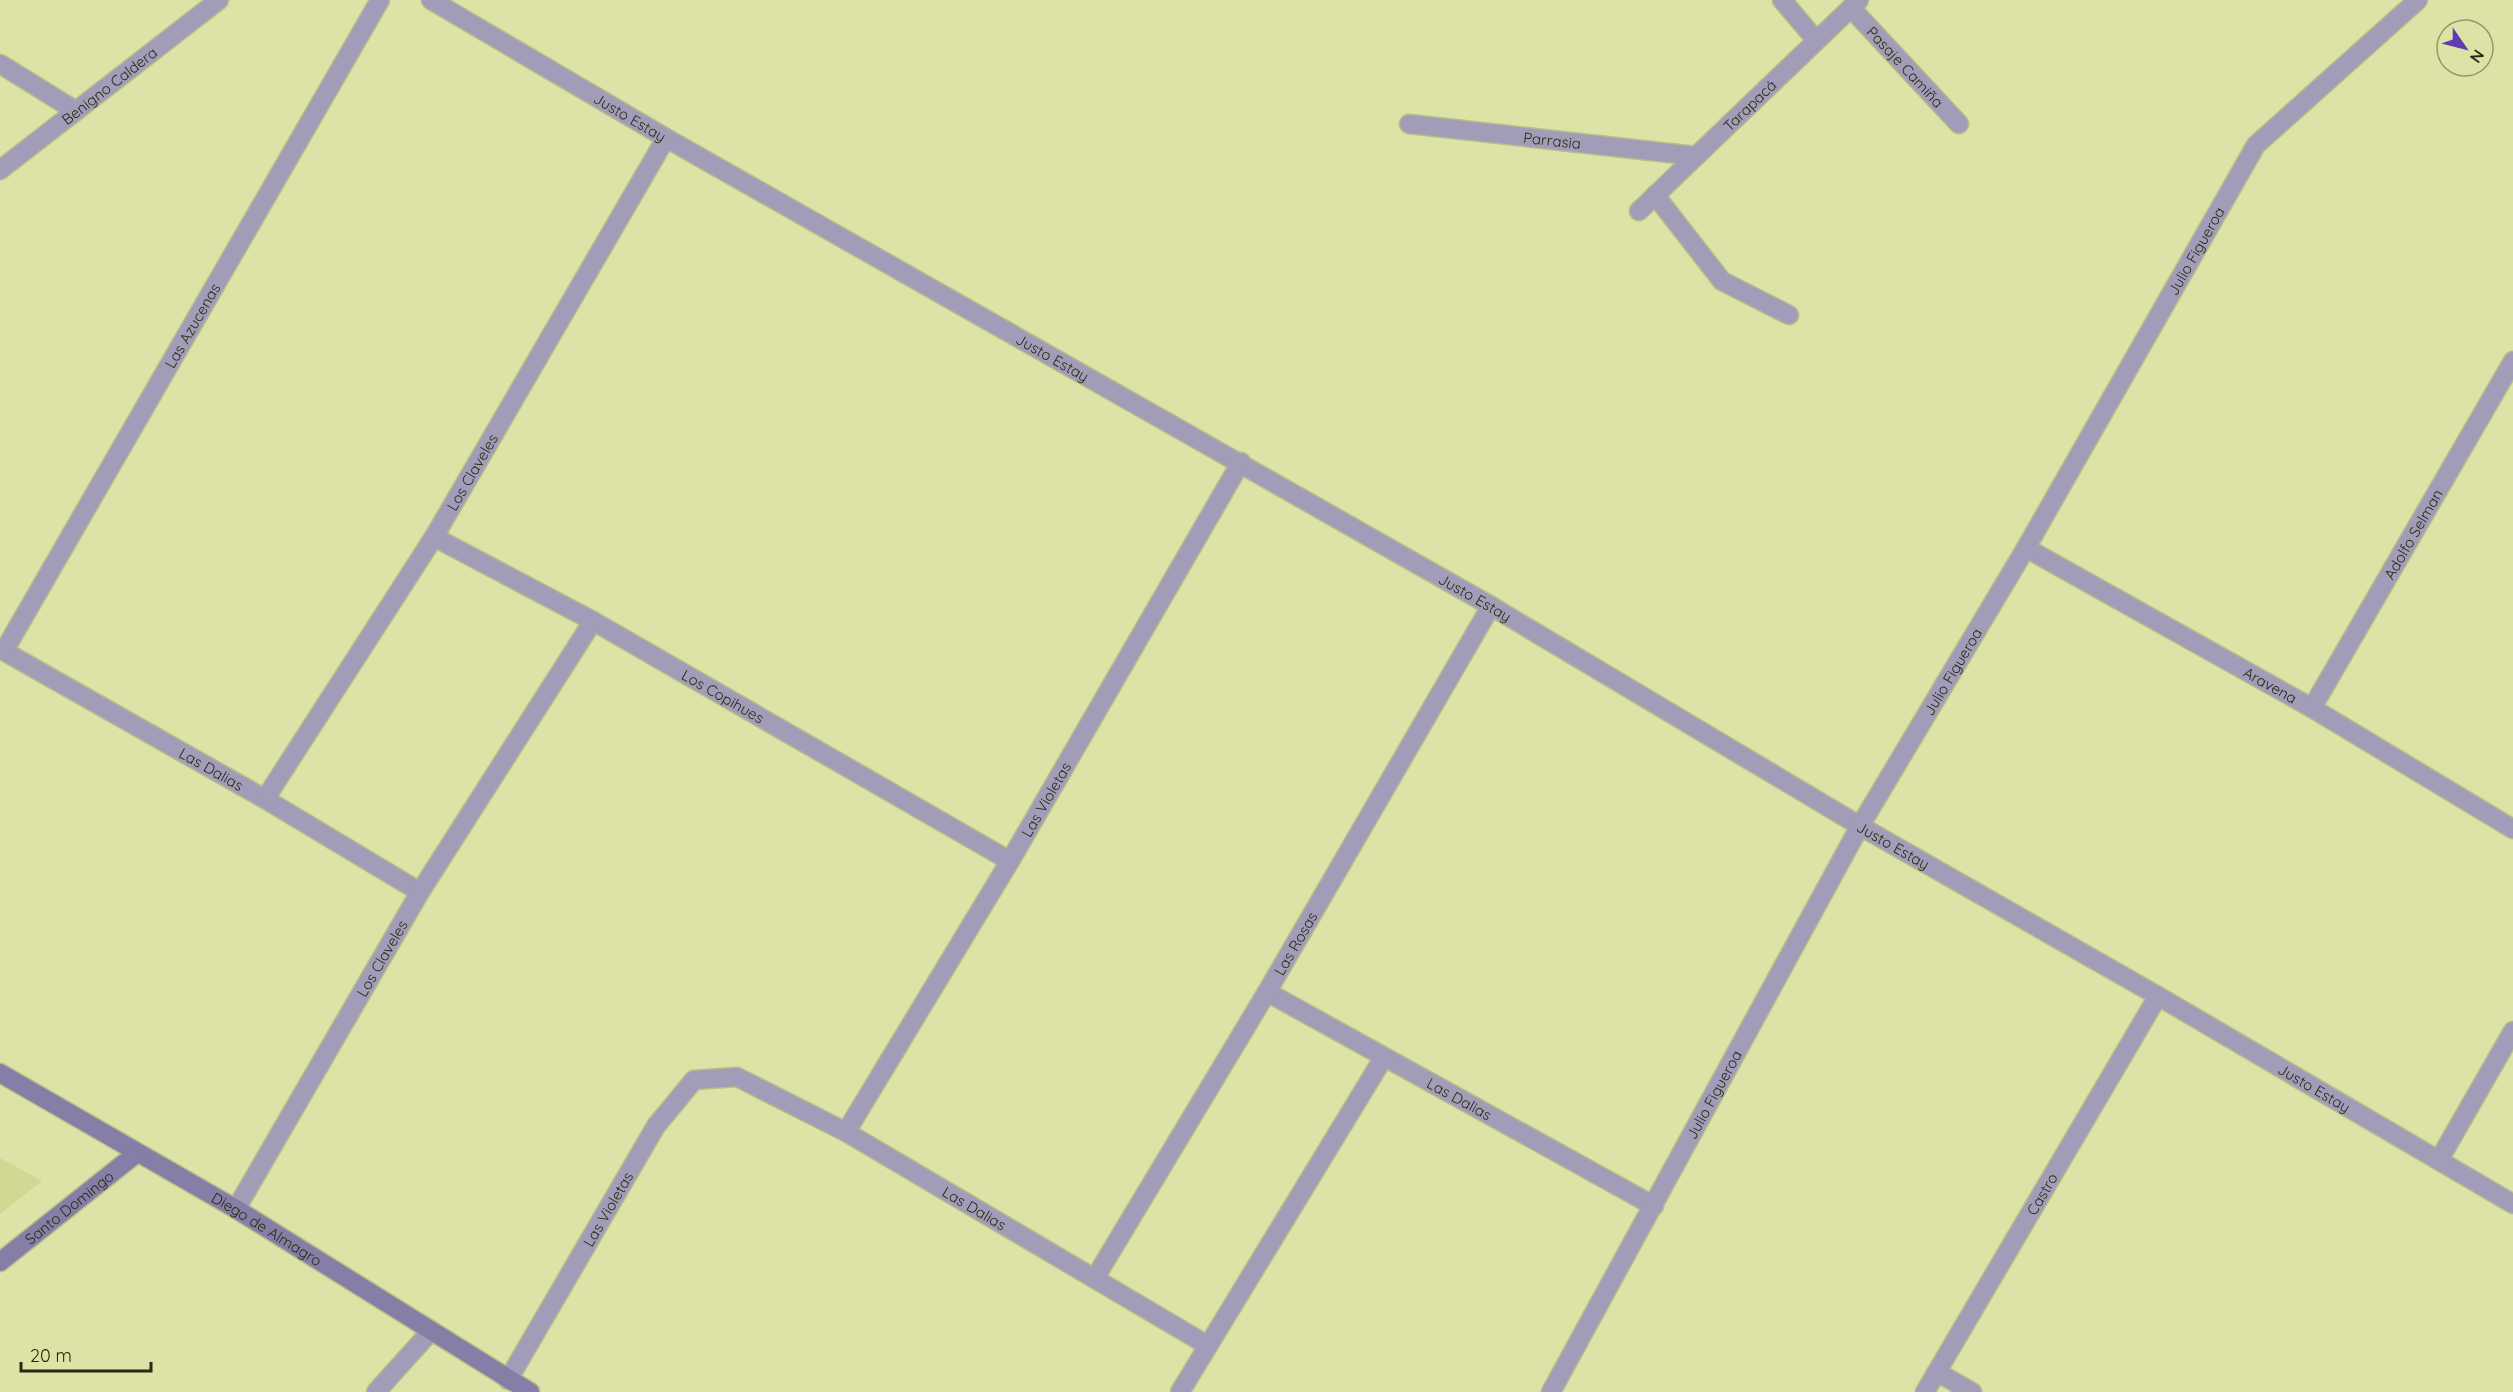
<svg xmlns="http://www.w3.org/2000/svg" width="2513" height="1392" viewBox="0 0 2513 1392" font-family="Quicksand,sans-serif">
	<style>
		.built { fill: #d2d793 }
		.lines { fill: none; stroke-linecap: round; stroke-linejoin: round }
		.street-casing { stroke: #b9bd88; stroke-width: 21 }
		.secondary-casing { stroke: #b9bd88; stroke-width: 21 }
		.street { stroke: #a19db9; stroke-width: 18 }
		.secondary { stroke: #857ea7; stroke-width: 18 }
		.labels { text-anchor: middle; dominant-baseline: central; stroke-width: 5; stroke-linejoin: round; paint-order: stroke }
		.street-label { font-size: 15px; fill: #282911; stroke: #dde2a6 }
	</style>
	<rect width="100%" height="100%" fill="#dde2a6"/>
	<polygon class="built" points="0,1158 42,1181 0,1214"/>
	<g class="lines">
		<g class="street-casing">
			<g id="street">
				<path id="s1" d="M431,0L666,138L1491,606L1860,826L2158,996L2513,1204"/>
				<polyline points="1782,0 1816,40"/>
				<path id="s2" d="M1851,8L1959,124"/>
				<polyline points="0,64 76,111"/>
				<path id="s3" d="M1409,124L1696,156"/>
				<path id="s4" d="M0,170L219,0"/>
				<polyline points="1655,195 1722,281 1789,315"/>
				<path id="s5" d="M1639,211L1859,0"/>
				<path id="s6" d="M434,537L593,621L1010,861"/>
				<path id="s7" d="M2026,548L2312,708L2513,829"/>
				<path id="s8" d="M0,649L265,799L420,892"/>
				<path id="s9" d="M4,651L380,0"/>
				<path id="s10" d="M2312,708L2513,361"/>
				<path id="s11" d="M265,799L434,537L666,138"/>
				<path id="s12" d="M1267,992L1654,1206"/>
				<path id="s13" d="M846,1132L1010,861L1241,462"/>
				<polyline points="2439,1160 2513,1031"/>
				<path id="s14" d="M236,1209L420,892L593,621"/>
				<path id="s15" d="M1095,1278L1267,992L1491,606"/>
				<polyline points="1937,1372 1972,1392"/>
				<path id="s16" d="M508,1380L656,1126L694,1080L737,1077L846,1132L1207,1345"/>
				<polyline points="376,1392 431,1331"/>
				<polyline points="1180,1392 1384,1057"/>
				<path id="s17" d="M1551,1392L1860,826L2026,548L2256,145L2418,0"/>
				<path id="s18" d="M1925,1392L2158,996"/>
			</g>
		</g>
		<g class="secondary-casing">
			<g id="secondary">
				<path id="s19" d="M0,1073L236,1209L530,1392"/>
				<path id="s20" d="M0,1262L137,1153"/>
			</g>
		</g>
		<use href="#street" class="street"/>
		<use href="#secondary" class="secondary"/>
	</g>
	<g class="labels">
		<g class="street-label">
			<text stroke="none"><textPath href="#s2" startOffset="80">Pasaje Camiña</textPath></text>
			<text stroke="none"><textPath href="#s4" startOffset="138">Benigno Caldera</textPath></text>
			<text stroke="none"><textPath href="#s5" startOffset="153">Tarapacá</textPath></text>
			<text stroke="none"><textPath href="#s1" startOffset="231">Justo Estay</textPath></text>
			<text stroke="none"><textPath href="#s3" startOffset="144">Parrasia</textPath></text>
			<text stroke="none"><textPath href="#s17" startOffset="1311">Julio Figueroa</textPath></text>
			<text stroke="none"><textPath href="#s9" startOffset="376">Las Azucenas</textPath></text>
			<text stroke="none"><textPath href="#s1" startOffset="717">Justo Estay</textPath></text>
			<text stroke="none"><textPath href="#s11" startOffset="387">Los Claveles</textPath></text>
			<text stroke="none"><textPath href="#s10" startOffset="201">Adolfo Selman</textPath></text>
			<text stroke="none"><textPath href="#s1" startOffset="1203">Justo Estay</textPath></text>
			<text stroke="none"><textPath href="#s17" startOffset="825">Julio Figueroa</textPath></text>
			<text stroke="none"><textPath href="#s7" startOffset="280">Aravena</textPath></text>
			<text stroke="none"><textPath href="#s6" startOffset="330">Los Copihues</textPath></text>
			<text stroke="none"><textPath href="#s8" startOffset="243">Las Dalias</textPath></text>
			<text stroke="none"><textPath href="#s13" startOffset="388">Las Violetas</textPath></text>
			<text stroke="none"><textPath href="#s1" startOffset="1689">Justo Estay</textPath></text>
			<text stroke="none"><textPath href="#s15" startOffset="390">Las Rosas</textPath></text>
			<text stroke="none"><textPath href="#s14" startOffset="290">Los Claveles</textPath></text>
			<text stroke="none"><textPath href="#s1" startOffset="2175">Justo Estay</textPath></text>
			<text stroke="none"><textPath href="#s17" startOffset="339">Julio Figueroa</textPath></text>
			<text stroke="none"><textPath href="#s12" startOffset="220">Las Dalias</textPath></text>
			<text stroke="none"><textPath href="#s18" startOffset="230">Castro</textPath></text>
			<text stroke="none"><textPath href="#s20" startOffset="88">Santo Domingo</textPath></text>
			<text stroke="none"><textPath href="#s16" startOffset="668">Las Dalias</textPath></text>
			<text stroke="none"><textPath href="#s16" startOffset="198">Las Violetas</textPath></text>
			<text stroke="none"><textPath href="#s19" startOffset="309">Diego de Almagro</textPath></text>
		</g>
	</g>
	<g transform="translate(2465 48) rotate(125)"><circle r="28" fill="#dde2a6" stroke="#95986a" stroke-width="1.5"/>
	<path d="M0-4.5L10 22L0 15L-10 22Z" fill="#603cb4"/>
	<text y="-9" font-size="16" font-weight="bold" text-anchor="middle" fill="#282911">N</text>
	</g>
	<path d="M21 1362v9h130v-9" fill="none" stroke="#282911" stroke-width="3"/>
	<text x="30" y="1362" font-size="18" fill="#282911" stroke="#dde2a6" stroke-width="4.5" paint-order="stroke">20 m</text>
</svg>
